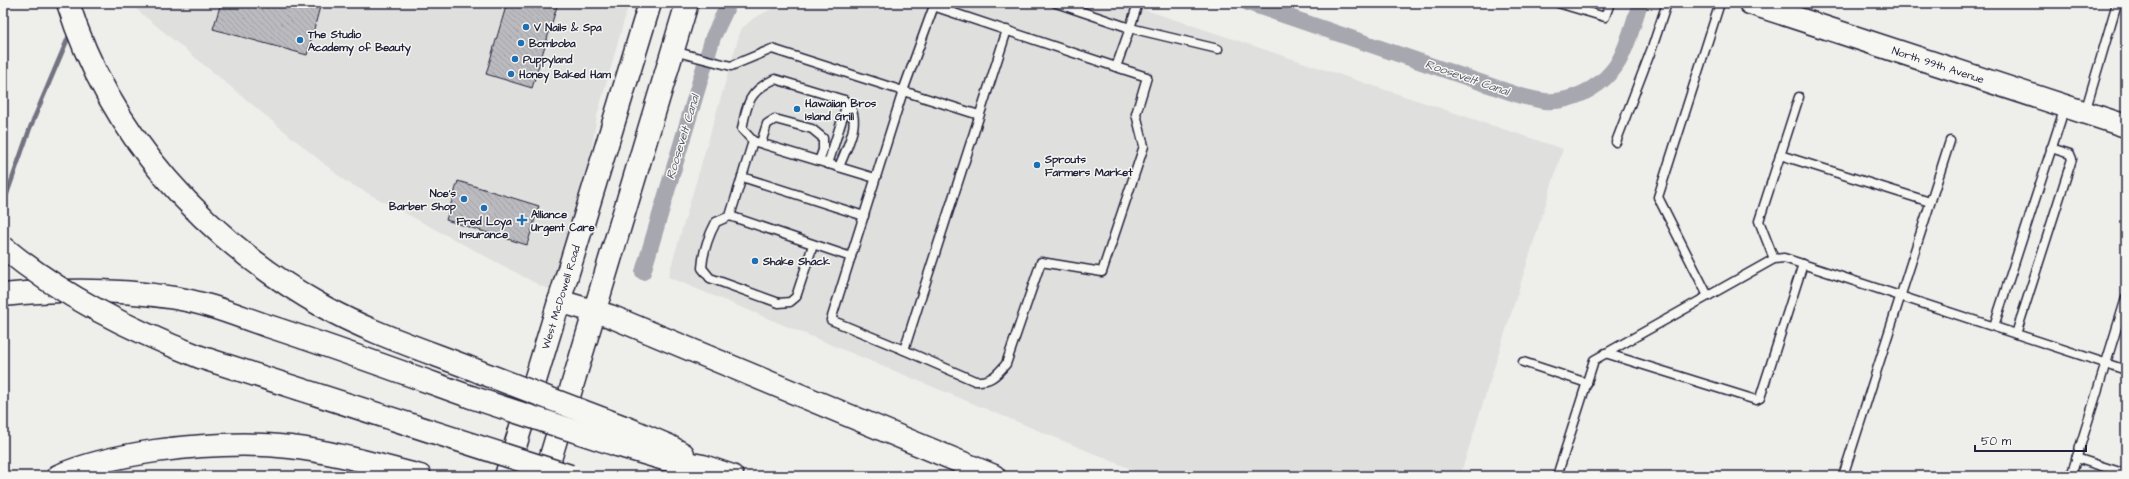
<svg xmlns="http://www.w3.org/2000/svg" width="2129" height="479" viewBox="0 0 2129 479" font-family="'Architects Daughter',sans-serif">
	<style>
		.built { fill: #dfdfde }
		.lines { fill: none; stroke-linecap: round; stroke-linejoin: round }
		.stream { stroke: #727281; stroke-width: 4.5 }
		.canal { stroke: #a7a7af; stroke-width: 16 }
		.building { fill: url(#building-back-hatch); stroke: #22223b }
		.lane-casing { stroke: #22223b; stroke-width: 11 }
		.secondary-casing { stroke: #22223b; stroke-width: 25 }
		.primary-casing { stroke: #22223b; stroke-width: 25 }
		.highway-casing { stroke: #22223b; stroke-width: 25 }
		.lane { stroke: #f6f6f2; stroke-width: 8 }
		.secondary { stroke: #f6f6f2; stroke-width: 22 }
		.primary { stroke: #f6f6f2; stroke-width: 22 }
		.highway { stroke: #f6f6f2; stroke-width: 22 }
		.highway-bridge-casing { stroke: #22223b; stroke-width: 25; stroke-linecap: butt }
		.highway-bridge { stroke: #f6f6f2; stroke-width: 22 }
		.poi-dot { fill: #1f6fb2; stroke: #f6f6f2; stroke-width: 1.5 }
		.labels { text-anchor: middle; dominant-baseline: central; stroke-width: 3; stroke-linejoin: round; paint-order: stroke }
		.poi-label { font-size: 11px; font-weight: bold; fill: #22223b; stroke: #f6f6f2; text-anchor: start }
		.street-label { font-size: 11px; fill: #22223b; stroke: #f6f6f2 }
		.water-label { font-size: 12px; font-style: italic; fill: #575769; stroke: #f6f6f2 }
	</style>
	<defs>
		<pattern id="building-back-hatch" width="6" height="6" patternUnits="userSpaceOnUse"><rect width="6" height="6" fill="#bbbbbf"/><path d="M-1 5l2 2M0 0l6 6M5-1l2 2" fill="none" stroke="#a0a0a5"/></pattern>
	</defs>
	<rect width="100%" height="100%" fill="#eeeeeb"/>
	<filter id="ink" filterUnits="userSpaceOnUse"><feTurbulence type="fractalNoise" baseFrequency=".025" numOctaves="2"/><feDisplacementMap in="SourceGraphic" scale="8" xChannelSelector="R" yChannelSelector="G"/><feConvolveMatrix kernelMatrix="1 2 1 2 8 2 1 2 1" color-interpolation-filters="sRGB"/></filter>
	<g filter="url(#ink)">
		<g class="built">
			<polygon points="138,3 629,3 597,116 587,177 552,290 541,286 345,181 136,9"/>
			<polygon points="783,3 1125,3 1563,149 1460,476 1148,476 668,277 741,29 754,18"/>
		</g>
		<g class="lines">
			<g class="stream">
				<polyline points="79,11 83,3"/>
				<polyline points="3,205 30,128 71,31"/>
			</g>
			<g class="canal">
				<path d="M1248,3L1521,96C1529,98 1537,100 1545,101C1570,103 1597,89 1612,71C1625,57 1634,21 1640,3"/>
				<polyline points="643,272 713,37 729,3"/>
			</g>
		</g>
		<g class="building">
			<polygon points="221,3 321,3 307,55 213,29"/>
			<polygon points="507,3 558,3 532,88 486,74"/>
			<polygon points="458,181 539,206 527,245 446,220"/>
		</g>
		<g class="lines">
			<g class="lane-casing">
				<g id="lane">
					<polyline points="1056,3 1130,28 1138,3"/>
					<polyline points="1558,3 1605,17 1610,3"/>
					<polyline points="933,6 1116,67 1130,28 1218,49"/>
					<polyline points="673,51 731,66 772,49 903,91 935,3"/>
					<polyline points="2085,112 2117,3"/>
					<polyline points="979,115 903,91 831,320 904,350 1007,30"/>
					<path d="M753,141L742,129C747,103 749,91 775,79L844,100L845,110L828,164"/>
					<polyline points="1616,142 1652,48 1667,3"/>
					<polyline points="761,143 767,124 775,119 812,129 823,138 823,150 819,161"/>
					<polyline points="1780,155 1930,202"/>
					<path d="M839,167C847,146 865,117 844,100"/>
					<polyline points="742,177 864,216"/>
					<polyline points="730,216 753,141 875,178"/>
					<path d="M813,245L796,297L790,302L779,303L710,278L702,268C703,251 708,237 716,222L730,216L851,257"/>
					<polyline points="1774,259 1759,221 1799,97"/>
					<polyline points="1708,296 1658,197 1720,3"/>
					<polyline points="1994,326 2065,107"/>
					<polyline points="2016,334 2072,159 2070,154 2051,148"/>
					<path d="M904,350L975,381C990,382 996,376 1006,364L1041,262L1102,272L1144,146L1136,114L1147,77L1116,67"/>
					<polyline points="1605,353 1756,400 1760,398 1803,264"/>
					<polyline points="1523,362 1587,383"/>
					<polyline points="2076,458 2126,474"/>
					<polyline points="1557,476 1594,360 1774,259 1784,258 2126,370"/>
					<polyline points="1843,476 1950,141"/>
					<polyline points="2071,476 2126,298"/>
				</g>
			</g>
			<g class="secondary-casing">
				<g id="secondary">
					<path id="s1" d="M1750,3L2126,126"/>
				</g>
			</g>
			<g class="primary-casing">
				<g id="primary">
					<path id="s2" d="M506,476L650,3"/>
					<polyline points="545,476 687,3"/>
				</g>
			</g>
			<g class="highway-casing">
				<g id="highway">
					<path d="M68,3C109,134 205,240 324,307C370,333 430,352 480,372"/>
					<path d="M3,295C60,289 119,289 175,298C207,303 238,316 268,326C336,348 404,373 471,397"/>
					<polyline points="559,301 610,316 994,476"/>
					<polyline points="624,427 669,446 683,454"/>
					<polyline points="617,445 664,459 703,466 732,476"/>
					<path d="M58,476C88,463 122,456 155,451C200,445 245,442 290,447C335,452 377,465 420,476"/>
				</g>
			</g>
			<use href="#lane" class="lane"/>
			<use href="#secondary" class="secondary"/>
			<use href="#primary" class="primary"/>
			<use href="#highway" class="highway"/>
			<g class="highway-bridge-casing">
				<g id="highway-bridge">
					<path d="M3,247C62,296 129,329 200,357L570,476"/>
					<polyline points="480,372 624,427"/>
					<polyline points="471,397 617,445"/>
				</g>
			</g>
			<use href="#highway-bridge" class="highway-bridge"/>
		</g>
	</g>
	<g class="poi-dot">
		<circle cx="526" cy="27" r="4"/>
		<circle cx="300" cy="40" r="4"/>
		<circle cx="521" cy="43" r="4"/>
		<circle cx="515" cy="59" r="4"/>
		<circle cx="511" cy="74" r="4"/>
		<circle cx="797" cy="109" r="4"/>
		<circle cx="1037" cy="165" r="4"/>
		<circle cx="464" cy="199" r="4"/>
		<circle cx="484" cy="208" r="4"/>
		<path d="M520 214h4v4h4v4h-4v4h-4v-4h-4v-4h4z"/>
		<circle cx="755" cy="261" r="4"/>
	</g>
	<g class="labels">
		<g class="poi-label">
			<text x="534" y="27">V Nails &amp; Spa</text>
			<text x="308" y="34">The Studio<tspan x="308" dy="13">Academy of Beauty</tspan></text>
			<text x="529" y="43">Bomboba</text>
			<text x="523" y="59">Puppyland</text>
			<text x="519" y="74">Honey Baked Ham</text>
			<text x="805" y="103">Hawaiian Bros<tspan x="805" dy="13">Island Grill</tspan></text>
			<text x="1045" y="159">Sprouts<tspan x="1045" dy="13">Farmers Market</tspan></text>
			<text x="456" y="193" text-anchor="end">Noe's<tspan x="456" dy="13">Barber Shop</tspan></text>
			<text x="531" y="214">Alliance<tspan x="531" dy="13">Urgent Care</tspan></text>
			<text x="484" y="221" text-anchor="middle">Fred Loya<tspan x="484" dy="13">Insurance</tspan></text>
			<text x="763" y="261">Shake Shack</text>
		</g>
		<g class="street-label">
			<text stroke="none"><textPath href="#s1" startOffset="198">North 99th Avenue</textPath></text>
			<text stroke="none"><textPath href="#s2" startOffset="187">West McDowell Road</textPath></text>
		</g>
		<g class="water-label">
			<text transform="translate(1467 78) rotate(19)">Roosevelt Canal</text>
			<text transform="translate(683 137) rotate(-73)">Roosevelt Canal</text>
		</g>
	</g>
	<rect width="2129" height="479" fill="none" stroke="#f6f6f2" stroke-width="16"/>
	<rect x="8" y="8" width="2113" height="463" fill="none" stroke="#22223b" stroke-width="1.5" filter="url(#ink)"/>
	<path d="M1975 445v6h111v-6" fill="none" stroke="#22223b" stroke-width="2"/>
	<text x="1981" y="445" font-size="12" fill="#22223b" stroke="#f6f6f2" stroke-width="3" paint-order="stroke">50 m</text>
</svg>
